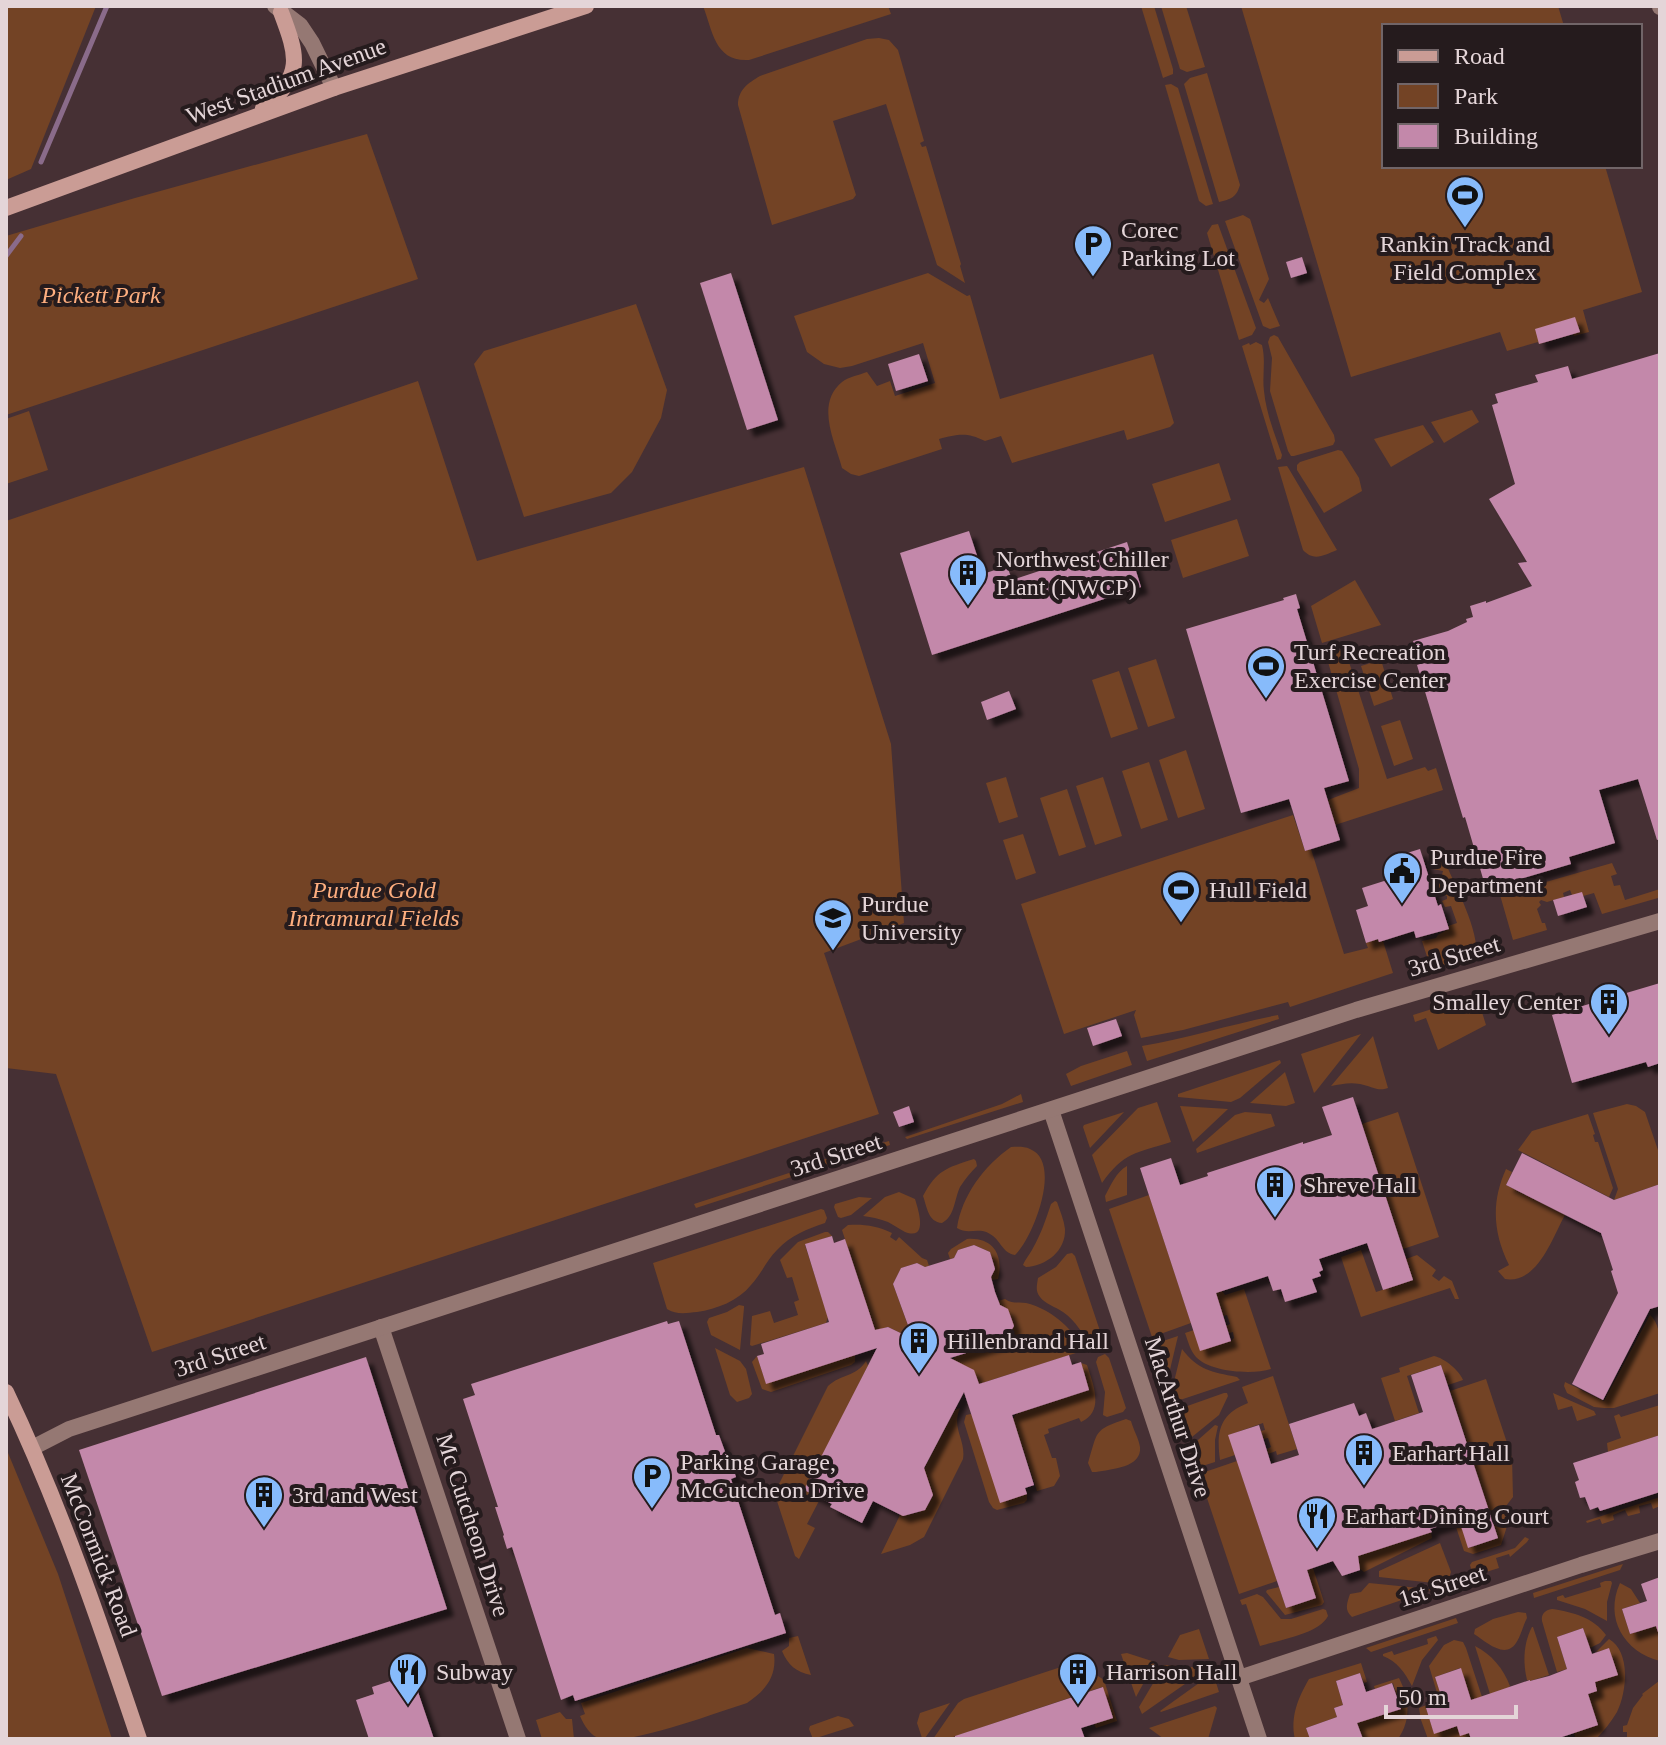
<svg xmlns="http://www.w3.org/2000/svg" width="1666" height="1745" viewBox="0 0 1666 1745" font-family="Georgia,serif">
	<style>
		.green { fill: #734325 }
		.lines { fill: none; stroke-linecap: round; stroke-linejoin: round }
		.stream { stroke: #8a6b8a; stroke-width: 5 }
		.building { fill: #c388aa; filter: url(#shadow) }
		.street { stroke: #957873; stroke-width: 16 }
		.secondary { stroke: #ca9c95; stroke-width: 16 }
		.labels { text-anchor: middle; dominant-baseline: central; stroke-width: 8; stroke-linejoin: round; paint-order: stroke }
		.street-label { font-size: 24px; fill: #e4d5d8; stroke: #251b1d }
		.poi-label { font-size: 24px; fill: #e4d5d8; stroke: #251b1d; text-anchor: start }
		.park-label { font-size: 24px; font-style: italic; fill: #feae7f; stroke: #251b1d }
	</style>
	<defs>
		<filter id="shadow"><feDropShadow dx="7" dy="7" stdDeviation="2" flood-color="#0009"/></filter>
	</defs>
	<rect width="100%" height="100%" fill="#463034"/>
	<g class="green">
		<polygon points="6,6 96,6 31,169 6,180"/>
		<path d="M703,6H888L891,14L749,60C715,62 713,32 703,6Z"/>
		<polygon points="1141,6 1154,6 1173,69 1173,74 1163,78"/>
		<polygon points="1161,6 1186,6 1205,67 1187,72 1180,69"/>
		<polygon points="1241,6 1558,6 1564,26 1384,26 1384,166 1605,166 1642,292 1583,310 1589,332 1574,336 1573,334 1539,344 1538,342 1507,351 1500,332 1351,377"/>
		<path d="M879,38L889,40L898,50L924,141L920,143L922,147L926,146L961,264L960,266L965,283L937,265L886,104L833,121L856,195L853,199L772,225L738,105C738,90 748,83 760,76L867,39Z"/>
		<path d="M1207,73L1240,185C1236,198 1231,199 1219,202L1184,84L1190,78Z"/>
		<polygon points="1171,84 1178,88 1213,204 1206,206 1199,201 1165,85"/>
		<polygon points="367,134 418,279 6,415 6,236 135,198"/>
		<polygon points="1243,215 1250,219 1269,279 1259,300 1264,303 1268,298 1280,326 1270,329 1263,326 1225,221"/>
		<polygon points="1218,224 1256,328 1252,335 1239,340 1207,233 1212,225"/>
		<path d="M928,273L967,296L970,295L1000,399L1153,354L1174,423L1170,427L1127,440L1124,430L1012,463L1001,436L985,441C967,432 958,434 939,439L942,449L859,476L851,474L842,468C835,442 815,404 842,382C848,377 859,375 867,372L877,386L890,381L895,396L935,383L923,343L852,366L840,368L824,364L807,352L794,316Z"/>
		<polygon points="636,304 667,390 661,418 632,472 611,493 524,517 474,364 484,351"/>
		<polygon points="1274,335 1278,337 1334,435 1335,441 1333,445 1294,456 1291,456 1288,451 1270,391 1272,358 1268,342 1270,337"/>
		<path d="M1256,342L1262,345C1266,361 1262,376 1264,391C1266,413 1275,435 1282,455L1281,459L1277,460L1242,346L1249,343L1250,345Z"/>
		<polygon points="418,381 477,561 804,467 891,744 904,923 824,953 879,1114 152,1352 56,1074 6,1068 6,521"/>
		<polygon points="1472,410 1479,422 1444,443 1431,422"/>
		<polygon points="29,411 48,470 6,484 6,419"/>
		<polygon points="1423,425 1434,442 1391,467 1374,439"/>
		<polygon points="1338,450 1342,451 1359,478 1362,491 1324,513 1297,470 1297,465 1300,462"/>
		<polygon points="1219,463 1231,500 1165,522 1152,484"/>
		<path d="M1287,466L1289,469L1337,550C1324,555 1314,562 1303,550L1278,467Z"/>
		<polygon points="1237,519 1249,556 1183,578 1171,540"/>
		<polygon points="1355,580 1381,625 1322,643 1311,606"/>
		<polygon points="1342,650 1348,659 1387,779 1425,767 1428,771 1436,768 1443,790 1335,825 1328,800 1359,788 1359,769 1326,655"/>
		<polygon points="1156,659 1175,718 1148,727 1128,668"/>
		<polygon points="1381,660 1393,699 1374,706 1361,666"/>
		<polygon points="1119,671 1138,729 1111,738 1092,680"/>
		<polygon points="1400,720 1413,759 1394,766 1381,726"/>
		<polygon points="1186,750 1205,809 1178,818 1159,760"/>
		<polygon points="1149,762 1168,820 1141,829 1122,771"/>
		<polygon points="1006,777 1018,817 999,823 986,783"/>
		<polygon points="1103,777 1122,836 1095,845 1076,786"/>
		<polygon points="1067,789 1086,847 1059,856 1040,798"/>
		<polygon points="1293,815 1305,851 1311,849 1344,954 1368,948 1366,943 1378,939 1379,942 1383,941 1393,973 1290,1007 1288,1002 1183,1030 1141,1038 1134,1015 1136,1010 1064,1034 1021,904"/>
		<polygon points="1023,834 1036,873 1016,880 1003,840"/>
		<path d="M1440,861L1445,862C1455,885 1480,932 1476,956L1431,969L1422,941L1436,938L1438,935L1449,929L1448,926L1457,923L1451,906L1445,907L1442,901L1447,899V896L1440,893L1436,880L1442,875L1443,871L1433,869L1431,862Z"/>
		<polygon points="1612,863 1617,874 1611,876 1614,886 1620,885 1625,900 1660,889 1658,898 1602,914 1594,893 1583,896 1572,895 1570,890 1563,893 1564,897 1547,902 1541,900 1539,902 1541,905 1537,909 1542,923 1545,923 1547,930 1513,940 1500,895"/>
		<polygon points="1486,992 1490,1002 1481,1009 1486,1025 1438,1050 1426,1018 1415,1022 1413,1015"/>
		<path d="M1278,1015L1279,1019L1147,1061L1142,1046C1188,1038 1232,1024 1278,1015Z"/>
		<polygon points="1361,1034 1316,1091 1314,1093 1301,1054"/>
		<path d="M1373,1036L1388,1088C1378,1092 1371,1086 1360,1084C1350,1082 1341,1084 1331,1086Z"/>
		<polygon points="1127,1051 1132,1065 1071,1086 1066,1074 1081,1066"/>
		<polygon points="1280,1060 1281,1063 1240,1098 1231,1102 1178,1097 1178,1094"/>
		<polygon points="1285,1072 1295,1103 1286,1106 1250,1103"/>
		<polygon points="1021,1094 1023,1102 907,1139 905,1137 1002,1104"/>
		<path d="M1157,1102L1171,1142C1136,1153 1124,1152 1102,1183L1092,1155L1138,1108Z"/>
		<polygon points="1627,1104 1636,1106 1645,1112 1660,1156 1660,1184 1614,1200 1618,1189 1593,1113"/>
		<polygon points="1180,1106 1228,1109 1193,1142"/>
		<polygon points="1124,1112 1090,1148 1083,1127 1084,1125"/>
		<polygon points="1245,1112 1271,1114 1275,1126 1197,1153 1196,1149 1235,1115"/>
		<polygon points="1398,1112 1439,1237 1403,1249 1362,1124"/>
		<polygon points="1588,1114 1595,1134 1593,1135 1595,1142 1598,1142 1613,1188 1609,1197 1518,1150 1532,1131"/>
		<polygon points="889,1141 890,1145 696,1208 694,1204 789,1173 815,1162"/>
		<path d="M1011,1147C1016,1147 1024,1146 1030,1149C1063,1162 1033,1238 1015,1255C1002,1253 1001,1240 990,1234C979,1227 967,1235 957,1228C962,1195 984,1166 1011,1147Z"/>
		<path d="M974,1159L976,1161L977,1166C971,1172 965,1179 960,1187C954,1200 955,1216 942,1223C928,1222 927,1207 923,1196C937,1170 946,1168 974,1159Z"/>
		<path d="M1127,1166V1195L1106,1202L1105,1196C1111,1185 1116,1172 1127,1166Z"/>
		<path d="M1506,1169L1512,1172L1506,1185L1565,1215C1552,1238 1538,1284 1505,1279L1498,1271L1509,1265C1493,1233 1491,1202 1506,1169Z"/>
		<path d="M899,1192L915,1199C918,1209 929,1241 905,1232C899,1229 894,1225 888,1222C880,1219 872,1217 863,1216L885,1197Z"/>
		<polygon points="1149,1195 1191,1323 1152,1337 1109,1209"/>
		<polygon points="859,1197 872,1198 851,1215 841,1218 838,1217 834,1207 835,1204"/>
		<path d="M1055,1201L1057,1202C1060,1211 1064,1220 1065,1229C1066,1251 1046,1266 1026,1267L1023,1265C1026,1258 1030,1254 1033,1248C1041,1234 1046,1219 1051,1204Z"/>
		<path d="M821,1209L824,1210L827,1218L825,1223C807,1229 791,1235 777,1250C767,1260 761,1274 751,1285C738,1301 717,1309 697,1312C687,1313 676,1315 667,1309L653,1263Z"/>
		<path d="M848,1225C864,1224 878,1226 892,1233L890,1237L896,1241L899,1237L922,1258L927,1260L929,1266L925,1267L917,1263L901,1268L893,1284L911,1334L909,1337L888,1327L875,1331L842,1230Z"/>
		<polygon points="825,1232 828,1232 832,1236 805,1245 828,1317 826,1323 752,1346 750,1345 752,1316 770,1311 774,1323 798,1315 794,1302 799,1300 792,1277 787,1278 780,1260 798,1242"/>
		<path d="M967,1239C993,1237 1004,1255 998,1279L992,1280L991,1277L995,1269L990,1252L974,1245L958,1250L954,1258L950,1259L948,1253L951,1249Z"/>
		<polygon points="1361,1250 1376,1292 1413,1280 1406,1259 1417,1255 1436,1270 1432,1276 1439,1281 1444,1276 1452,1281 1459,1299 1455,1299 1450,1288 1361,1317 1341,1257"/>
		<path d="M1072,1253L1075,1256L1103,1340L1101,1345L1093,1347C1083,1335 1076,1321 1063,1312C1056,1307 1045,1304 1040,1297C1035,1291 1037,1285 1038,1278L1056,1267L1067,1254Z"/>
		<path d="M1244,1289L1271,1369C1252,1375 1210,1372 1196,1357C1190,1350 1188,1341 1185,1333L1194,1330L1231,1341L1234,1338L1233,1332L1229,1333L1226,1326L1230,1324L1227,1315L1223,1316L1216,1293L1222,1291L1225,1295Z"/>
		<path d="M1005,1299C1013,1305 1020,1301 1030,1304C1050,1310 1070,1326 1080,1344L1079,1352L979,1384L953,1360L955,1357L1005,1341L1014,1326L1000,1305L998,1301Z"/>
		<polygon points="739,1305 744,1306 744,1308 740,1350 711,1335 707,1322 709,1318 727,1312"/>
		<path d="M1650,1315C1666,1328 1660,1373 1660,1393L1614,1408H1604L1594,1407L1567,1393L1564,1386L1565,1382L1604,1401Z"/>
		<polygon points="1178,1336 1168,1378 1166,1379 1154,1344"/>
		<polygon points="715,1348 740,1361 746,1369 752,1394 749,1398 737,1402 730,1395"/>
		<path d="M1182,1349C1198,1370 1211,1372 1237,1377L1240,1380L1174,1402L1171,1394Z"/>
		<polygon points="1105,1354 1109,1358 1126,1408 1123,1412 1107,1417 1103,1415 1105,1392 1096,1362 1098,1357"/>
		<polygon points="855,1355 855,1362 851,1365 771,1392 762,1389 752,1362 757,1356 766,1383"/>
		<path d="M1434,1356C1444,1358 1459,1370 1463,1380L1448,1385L1441,1365L1407,1376L1419,1413L1395,1421L1381,1378L1400,1372L1399,1368Z"/>
		<path d="M866,1361L868,1366L805,1490L820,1499L807,1524L815,1528L799,1559L795,1556L776,1498L778,1486L828,1386C841,1374 856,1377 866,1361Z"/>
		<path d="M1081,1363L1087,1365C1093,1384 1105,1411 1081,1422L1079,1418L1048,1429L1049,1433L1044,1435L1052,1458H1056L1060,1476L1054,1486L1037,1491L1013,1419L1016,1414L1089,1390Z"/>
		<path d="M1273,1376L1297,1449L1277,1455L1276,1451L1268,1454L1267,1449L1271,1447L1268,1438L1263,1439L1261,1431L1265,1430L1263,1423L1229,1435L1235,1455L1220,1460C1216,1431 1220,1414 1248,1403L1242,1387Z"/>
		<polygon points="1486,1379 1512,1458 1513,1497 1506,1506 1489,1511 1450,1391"/>
		<polygon points="1224,1393 1227,1393 1228,1396 1219,1415 1187,1441 1176,1410"/>
		<polygon points="1553,1393 1594,1411 1596,1415 1577,1421 1572,1406 1558,1410"/>
		<polygon points="1660,1405 1660,1435 1608,1452 1607,1443 1621,1438 1614,1416 1619,1414 1621,1417"/>
		<path d="M960,1408C951,1429 966,1439 963,1459L924,1537L910,1545L881,1554L902,1511L909,1515L925,1510L933,1496L927,1478L921,1475L955,1410Z"/>
		<polygon points="971,1414 1027,1494 1027,1500 1024,1503 997,1510 993,1508 989,1502 964,1422 966,1415"/>
		<path d="M1126,1419L1131,1421C1133,1429 1139,1439 1140,1447C1142,1468 1111,1469 1096,1472H1092L1088,1463C1098,1431 1093,1430 1126,1419Z"/>
		<polygon points="1215,1425 1218,1426 1215,1440 1215,1462 1196,1468 1190,1447"/>
		<polygon points="6,1448 58,1574 112,1739 6,1739"/>
		<polygon points="1237,1461 1277,1581 1239,1594 1199,1474"/>
		<polygon points="1660,1497 1660,1506 1653,1509 1651,1503 1639,1506 1640,1513 1628,1516 1625,1510 1613,1515 1614,1520 1602,1524 1600,1519 1587,1523 1586,1521"/>
		<polygon points="1508,1511 1509,1520 1501,1545 1473,1554 1464,1551 1454,1521 1459,1519 1469,1548 1498,1538 1491,1517"/>
		<polygon points="1431,1532 1432,1538 1364,1572 1359,1568 1358,1556"/>
		<polygon points="1525,1537 1529,1539 1527,1542 1510,1557 1509,1554 1496,1558 1499,1568 1473,1576 1470,1565 1472,1562 1515,1548"/>
		<polygon points="1440,1543 1451,1572 1448,1582 1443,1584 1379,1577 1379,1571"/>
		<polygon points="1623,1564 1620,1570 1534,1598 1533,1593"/>
		<polygon points="1313,1568 1324,1602 1322,1605 1285,1615 1266,1592 1267,1590 1279,1587 1286,1608 1316,1598 1307,1570"/>
		<polygon points="1605,1581 1611,1581 1612,1583 1607,1602 1607,1621 1585,1609 1557,1600 1557,1597 1563,1595 1565,1598 1601,1587 1600,1583"/>
		<path d="M1369,1583L1429,1589L1431,1590L1352,1617C1344,1610 1347,1603 1350,1594L1361,1592Z"/>
		<path d="M1620,1583L1631,1589L1640,1603L1622,1609L1630,1634L1660,1625V1661C1624,1652 1604,1618 1620,1583Z"/>
		<path d="M1257,1594L1263,1597L1281,1619H1291L1323,1609L1326,1610L1328,1616C1319,1634 1279,1640 1260,1646L1246,1604L1242,1605L1240,1600Z"/>
		<path d="M1552,1609C1573,1612 1594,1618 1606,1635L1600,1643L1590,1648L1583,1628L1557,1637L1567,1669L1557,1672L1542,1621C1541,1614 1545,1610 1552,1609Z"/>
		<path d="M1518,1612L1526,1613L1527,1618C1523,1625 1521,1636 1516,1643C1505,1660 1485,1641 1474,1634L1475,1629L1493,1619Z"/>
		<polygon points="1456,1618 1458,1623 1371,1652 1366,1648"/>
		<path d="M1532,1627H1533L1549,1675L1530,1681L1527,1680C1523,1663 1523,1644 1532,1627Z"/>
		<polygon points="1199,1629 1209,1659 1179,1660 1168,1657 1180,1635"/>
		<path d="M798,1636L811,1675C796,1672 788,1665 782,1651L789,1646V1638Z"/>
		<path d="M1436,1636L1438,1640L1422,1660L1412,1686C1405,1673 1397,1661 1383,1656V1654L1392,1651L1394,1655L1428,1644L1427,1639Z"/>
		<path d="M1609,1639C1631,1652 1627,1692 1617,1712C1611,1722 1604,1731 1596,1739H1576L1574,1733L1598,1725L1588,1694L1597,1691L1595,1682L1609,1649L1596,1652Z"/>
		<polygon points="1454,1640 1463,1642 1466,1648 1482,1697 1471,1700 1460,1668 1435,1677 1441,1695 1438,1696 1429,1666 1444,1645"/>
		<path d="M1475,1646C1492,1655 1503,1668 1510,1686L1508,1688L1490,1694Z"/>
		<path d="M747,1648L774,1654C777,1677 765,1691 747,1703C715,1713 631,1745 601,1739C590,1736 584,1725 580,1716L585,1714L581,1703Z"/>
		<polygon points="1127,1653 1155,1662 1136,1697 1121,1654"/>
		<path d="M1361,1663L1367,1682L1364,1683L1360,1673L1336,1681L1343,1705L1334,1708L1337,1717L1306,1728L1310,1739H1295C1290,1717 1298,1698 1309,1679Z"/>
		<path d="M1067,1665C1082,1665 1092,1672 1104,1680L1117,1721L1096,1728L1094,1724L1113,1718L1102,1687L947,1739H933L958,1703L964,1699Z"/>
		<polygon points="1164,1665 1204,1668 1205,1670 1142,1714 1139,1707"/>
		<polygon points="1213,1673 1219,1692 1161,1712 1160,1711"/>
		<path d="M1399,1678C1409,1698 1412,1719 1398,1739H1363L1357,1723L1401,1709L1393,1683L1375,1689L1374,1686Z"/>
		<polygon points="1659,1681 1660,1681 1660,1739 1627,1739 1627,1732 1623,1732 1623,1726 1627,1725 1633,1708 1643,1695 1642,1694"/>
		<polygon points="1434,1702 1436,1705 1426,1708 1434,1733 1457,1726 1460,1735 1469,1733 1471,1739 1428,1739 1421,1720 1419,1708"/>
		<polygon points="950,1703 925,1738 922,1738 917,1723 920,1713"/>
		<polygon points="1215,1706 1217,1708 1208,1739 1164,1739 1149,1728"/>
		<polygon points="560,1712 566,1719 572,1719 574,1739 542,1739 536,1720"/>
		<polygon points="838,1716 849,1719 854,1726 813,1739 809,1729 810,1726"/>
	</g>
	<g class="lines">
		<g class="stream">
			<polyline points="41,162 107,6"/>
			<polyline points="6,256 21,236"/>
		</g>
	</g>
	<g class="building">
		<polygon points="1302,257 1307,273 1291,278 1286,262"/>
		<polygon points="731,273 778,420 747,430 700,283"/>
		<polygon points="1575,317 1580,332 1539,344 1535,329"/>
		<polygon points="1660,353 1660,839 1657,840 1638,779 1599,790 1615,843 1569,857 1571,864 1496,886 1494,878 1484,882 1465,817 1463,818 1417,665 1420,664 1413,641 1448,631 1467,622 1466,619 1473,617 1470,606 1486,601 1486,603 1532,586 1518,563 1527,562 1489,499 1515,484 1492,405 1498,403 1495,394 1538,382 1535,375 1568,366 1572,379"/>
		<polygon points="919,354 928,381 896,391 888,364"/>
		<polygon points="969,531 983,574 1007,566 1012,580 1127,542 1141,587 932,655 900,553"/>
		<polygon points="1296,594 1300,608 1297,609 1349,781 1324,788 1340,840 1305,851 1289,799 1241,813 1186,629 1284,600 1283,598"/>
		<polygon points="1009,691 1016,709 987,720 981,702"/>
		<polygon points="1420,849 1438,906 1441,904 1449,929 1416,938 1414,931 1379,942 1378,939 1366,943 1356,910 1368,906 1362,888 1403,875 1397,856"/>
		<polygon points="1582,892 1587,907 1558,916 1553,900"/>
		<polygon points="1660,983 1660,1063 1648,1067 1646,1062 1572,1083 1552,1015"/>
		<polygon points="1116,1019 1122,1036 1093,1046 1087,1028"/>
		<polygon points="1353,1097 1413,1280 1383,1290 1367,1243 1319,1259 1323,1270 1319,1272 1321,1276 1312,1279 1317,1292 1285,1302 1281,1289 1273,1291 1268,1276 1216,1293 1231,1341 1200,1351 1140,1168 1171,1158 1180,1185 1208,1176 1207,1173 1303,1142 1303,1144 1332,1135 1322,1107"/>
		<polygon points="909,1106 914,1122 899,1127 893,1112"/>
		<polygon points="1522,1153 1614,1200 1660,1184 1660,1306 1650,1309 1603,1400 1572,1384 1618,1293 1611,1271 1613,1270 1601,1233 1506,1185"/>
		<polygon points="832,1236 834,1243 845,1239 875,1330 888,1327 913,1339 893,1284 901,1268 917,1263 925,1267 954,1258 958,1250 974,1245 990,1252 995,1269 991,1277 995,1292 1000,1305 1008,1309 1014,1326 1005,1341 950,1358 974,1370 979,1384 1069,1355 1072,1365 1081,1362 1089,1390 1012,1415 1034,1485 1025,1488 1027,1494 1000,1503 964,1392 924,1468 933,1495 925,1510 903,1516 873,1501 862,1523 830,1507 832,1504 804,1490 877,1348 766,1384 757,1356 764,1354 761,1344 829,1322 805,1244"/>
		<polygon points="667,1321 668,1324 679,1321 716,1435 719,1435 727,1457 729,1456 736,1477 731,1479 775,1615 780,1613 786,1633 575,1701 573,1695 561,1700 512,1547 507,1549 503,1536 504,1535 495,1507 498,1507 463,1399 475,1395 471,1384"/>
		<polygon points="366,1357 447,1609 162,1696 79,1450"/>
		<polygon points="1441,1365 1498,1538 1468,1548 1459,1520 1430,1529 1432,1532 1358,1556 1360,1570 1342,1576 1333,1561 1307,1570 1316,1598 1286,1608 1228,1435 1259,1425 1271,1464 1299,1455 1289,1424 1354,1403 1359,1416 1366,1413 1372,1429 1423,1412 1411,1375"/>
		<polygon points="1660,1435 1660,1492 1600,1511 1598,1507 1590,1510 1585,1497 1580,1498 1575,1482 1579,1480 1573,1463"/>
		<polygon points="1660,1577 1660,1632 1658,1632 1656,1626 1630,1634 1622,1609 1647,1601 1641,1584"/>
		<polygon points="1583,1628 1592,1654 1609,1648 1618,1675 1595,1682 1597,1691 1588,1694 1598,1725 1556,1739 1471,1739 1469,1733 1460,1736 1457,1726 1434,1734 1426,1708 1443,1702 1435,1677 1461,1668 1471,1700 1530,1680 1530,1681 1549,1676 1567,1669 1557,1637"/>
		<polygon points="1360,1673 1366,1692 1392,1683 1401,1709 1357,1723 1363,1739 1310,1739 1306,1728 1337,1717 1334,1708 1343,1705 1336,1681"/>
		<polygon points="412,1674 434,1739 369,1739 356,1700 374,1694 372,1687"/>
		<polygon points="1103,1687 1113,1718 1081,1728 1085,1739 955,1739 955,1736"/>
	</g>
	<g class="lines">
		<g class="street">
			<polyline points="275,6 300,25 312,43 334,88"/>
			<polyline points="1660,6 1660,7"/>
			<polyline points="1051,1110 1259,1739"/>
			<polyline points="381,1327 518,1739"/>
			<polyline points="32,1448 69,1429 1356,1010 1660,921"/>
			<polyline points="1239,1678 1581,1565 1660,1541"/>
		</g>
		<g class="secondary">
			<path d="M263,108C304,75 298,57 281,12"/>
			<polyline points="6,208 334,88 586,6"/>
			<path d="M6,1392C60,1505 99,1620 139,1739"/>
		</g>
	</g>
	<defs>
		<g id="stadium-pin" transform="scale(2)"><path d="M0 17L-7.5 6A9.5 9.5 0 1 1 7.5 6Z" fill="#87bbfb" stroke="#251b1d"/><path d="M0-5a6.5 5 0 1 0 0 10a6.5 5 0 1 0 0-10ZM-3.5-1.8h7v3.6h-7Z" fill="#111"/></g>
		<g id="parking-pin" transform="scale(2)"><path d="M0 17L-7.5 6A9.5 9.5 0 1 1 7.5 6Z" fill="#87bbfb" stroke="#251b1d"/><path d="M-3.5-5.5H1a3.5 3.5 0 0 1 0 7H-1V5.5H-3.5ZM-1-3.4V-.6H.8a1.4 1.4 0 0 0 0-2.8Z" fill="#111"/></g>
		<g id="building-pin" transform="scale(2)"><path d="M0 17L-7.5 6A9.5 9.5 0 1 1 7.5 6Z" fill="#87bbfb" stroke="#251b1d"/><path d="M-4-6H4V6H1V3H-1V6H-4ZM-2.5-4.3h1.7v1.8h-1.7ZM.8-4.3h1.7v1.8H.8ZM-2.5-1h1.7V.8h-1.7ZM.8-1h1.7V.8H.8Z" fill="#111"/></g>
		<g id="civic-pin" transform="scale(2)"><path d="M0 17L-7.5 6A9.5 9.5 0 1 1 7.5 6Z" fill="#87bbfb" stroke="#251b1d"/><path d="M-.6-6.5H3V-4.5H.6V-3L4-1V1h2V6H-6V1h2V-1L-.6-3ZM-1.2 2.5V6h2.4V2.5Z" fill="#111"/></g>
		<g id="university-pin" transform="scale(2)"><path d="M0 17L-7.5 6A9.5 9.5 0 1 1 7.5 6Z" fill="#87bbfb" stroke="#251b1d"/><path d="M0-5L7-2L0 1L-7-2ZM-4 1L0 2.5L4 1V4Q0 6-4 4Z" fill="#111"/></g>
		<g id="restaurant-pin" transform="scale(2)"><path d="M0 17L-7.5 6A9.5 9.5 0 1 1 7.5 6Z" fill="#87bbfb" stroke="#251b1d"/><path d="M-5-6h1v4h1v-4h1v4h1v-4h1v5L-1.5 .5V6h-2V.5L-5-1ZM5-6V6H3V1.5H1.5Q1.5-4 5-6Z" fill="#111"/></g>
	</defs>
	<g fill-rule="evenodd">
		<use href="#stadium-pin" x="1465" y="195"/>
		<use href="#parking-pin" x="1093" y="244"/>
		<use href="#building-pin" x="968" y="573"/>
		<use href="#stadium-pin" x="1266" y="666"/>
		<use href="#civic-pin" x="1402" y="871"/>
		<use href="#stadium-pin" x="1181" y="890"/>
		<use href="#university-pin" x="833" y="918"/>
		<use href="#building-pin" x="1609" y="1002"/>
		<use href="#building-pin" x="1275" y="1185"/>
		<use href="#building-pin" x="919" y="1341"/>
		<use href="#building-pin" x="1364" y="1453"/>
		<use href="#parking-pin" x="652" y="1476"/>
		<use href="#building-pin" x="264" y="1495"/>
		<use href="#restaurant-pin" x="1317" y="1516"/>
		<use href="#restaurant-pin" x="408" y="1672"/>
		<use href="#building-pin" x="1078" y="1672"/>
	</g>
	<g class="labels">
		<g class="street-label">
			<text transform="translate(286 81) rotate(-20)">West Stadium Avenue</text>
			<text transform="translate(1454 956) rotate(-16)">3rd Street</text>
			<text transform="translate(836 1155) rotate(-18)">3rd Street</text>
			<text transform="translate(220 1355) rotate(-18)">3rd Street</text>
			<text transform="translate(1178 1417) rotate(72)">MacArthur Drive</text>
			<text transform="translate(473 1525) rotate(72)">Mc Cutcheon Drive</text>
			<text transform="translate(99 1555) rotate(69)">McCormick Road</text>
			<text transform="translate(1442 1586) rotate(-18)">1st Street</text>
		</g>
		<g class="poi-label">
			<text x="1121" y="230">Corec<tspan x="1121" dy="28">Parking Lot</tspan></text>
			<text x="1465" y="244" text-anchor="middle">Rankin Track and<tspan x="1465" dy="28">Field Complex</tspan></text>
			<text x="996" y="559">Northwest Chiller<tspan x="996" dy="28">Plant (NWCP)</tspan></text>
			<text x="1294" y="652">Turf Recreation<tspan x="1294" dy="28">Exercise Center</tspan></text>
			<text x="1430" y="857">Purdue Fire<tspan x="1430" dy="28">Department</tspan></text>
			<text x="1209" y="890">Hull Field</text>
			<text x="861" y="904">Purdue<tspan x="861" dy="28">University</tspan></text>
			<text x="1581" y="1002" text-anchor="end">Smalley Center</text>
			<text x="1303" y="1185">Shreve Hall</text>
			<text x="947" y="1341">Hillenbrand Hall</text>
			<text x="1392" y="1453">Earhart Hall</text>
			<text x="680" y="1462">Parking Garage,<tspan x="680" dy="28">McCutcheon Drive</tspan></text>
			<text x="292" y="1495">3rd and West</text>
			<text x="1345" y="1516">Earhart Dining Court</text>
			<text x="436" y="1672">Subway</text>
			<text x="1106" y="1672">Harrison Hall</text>
		</g>
		<g class="park-label">
			<text x="101" y="295">Pickett Park</text>
			<text x="374" y="890">Purdue Gold<tspan x="374" dy="28">Intramural Fields</tspan></text>
		</g>
	</g>
	<rect width="1666" height="1745" fill="none" stroke="#e4d5d8" stroke-width="16"/>
	<rect x="1382" y="24" width="260" height="144" fill="#251b1d" stroke="#716568" stroke-width="2"/>
	<rect x="1398" y="50" width="40" height="12" fill="#ca9c95" stroke="#716568" stroke-width="2"/>
	<text x="1454" y="64" font-size="24" fill="#e4d5d8">Road</text>
	<rect x="1398" y="84" width="40" height="24" fill="#734325" stroke="#716568" stroke-width="2"/>
	<text x="1454" y="104" font-size="24" fill="#e4d5d8">Park</text>
	<rect x="1398" y="124" width="40" height="24" fill="#c388aa" stroke="#716568" stroke-width="2"/>
	<text x="1454" y="144" font-size="24" fill="#e4d5d8">Building</text>
	<path d="M1386 1705v12h130v-12" fill="none" stroke="#e4d5d8" stroke-width="4"/>
	<text x="1398" y="1705" font-size="24" fill="#e4d5d8" stroke="#251b1d" stroke-width="6" paint-order="stroke">50 m</text>
</svg>
